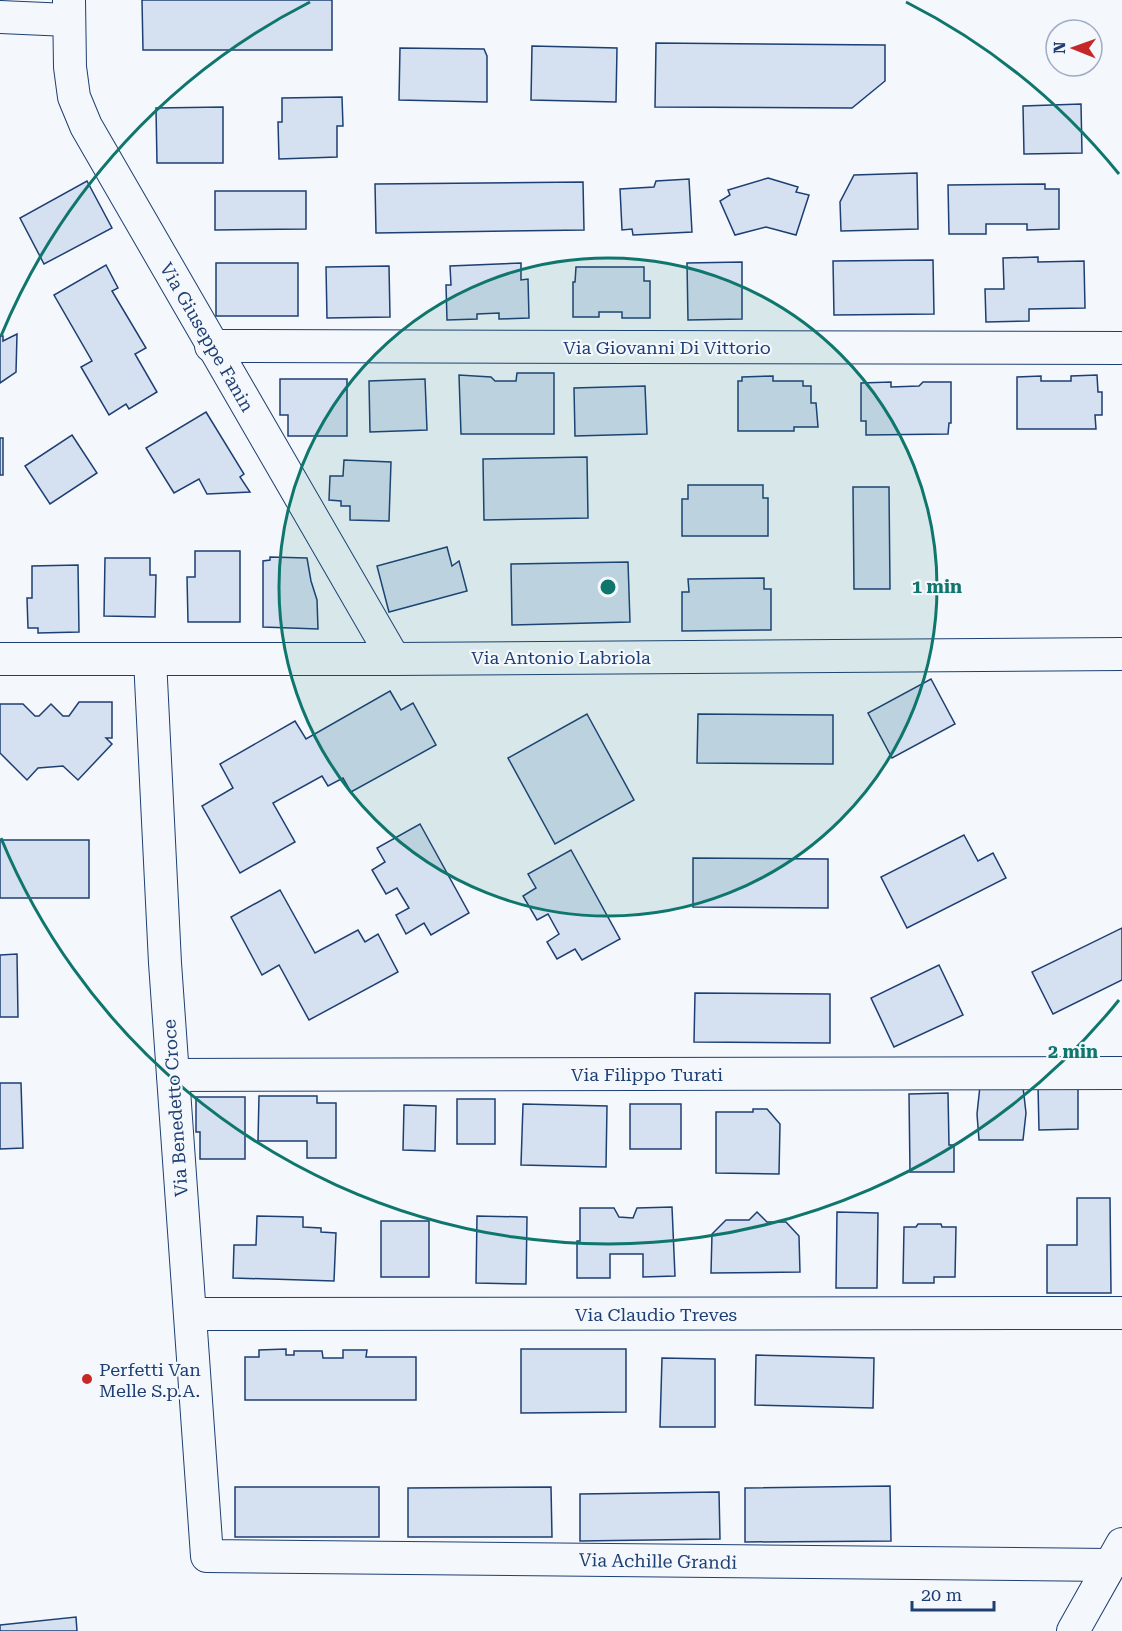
<svg xmlns="http://www.w3.org/2000/svg" width="1122" height="1631" viewBox="0 0 1122 1631" font-family="'Roboto Serif',serif">
	<style>
		.building { fill: #d5e0f0; stroke: #1d3f73; stroke-width: 1.5 }
		.lines { fill: none; stroke-linecap: round; stroke-linejoin: round }
		.minor-casing { stroke: #1d3f73; stroke-width: 34 }
		.minor { stroke: #f4f7fb; stroke-width: 32 }
		.ring { fill: none; stroke: #0f766e; stroke-width: 3 }
		.poi-dot { fill: #c62828; stroke: #f4f7fb; stroke-width: 2 }
		.labels { text-anchor: middle; dominant-baseline: central; stroke-width: 4.5; stroke-linejoin: round; paint-order: stroke }
		.street-label { font-size: 18px; fill: #1d3f73; stroke: #f4f7fb }
		.poi-label { font-size: 18px; fill: #1d3f73; stroke: #f4f7fb; text-anchor: start }
		.centre { fill: #0f766e; stroke: #f4f7fb; stroke-width: 3 }
		.ring-label { font-size: 18px; text-anchor: middle; font-weight: bold; fill: #0f766e; stroke: #f4f7fb; stroke-width: 4.5; stroke-linejoin: round; paint-order: stroke }
	</style>
	<rect width="100%" height="100%" fill="#f4f7fb"/>
	<g class="building">
		<polygon points="142,0 332,0 332,50 143,50"/>
		<polygon points="656,43 885,45 885,81 852,108 655,107"/>
		<polygon points="532,46 617,48 616,102 531,100"/>
		<polygon points="400,48 484,49 487,56 487,102 399,100"/>
		<polygon points="342,97 343,126 337,126 337,157 279,159 278,122 282,122 282,98"/>
		<polygon points="1081,104 1082,153 1024,154 1023,106"/>
		<polygon points="223,107 223,163 157,163 156,108"/>
		<polygon points="917,173 918,229 841,231 840,202 854,175"/>
		<polygon points="768,178 798,187 796,192 809,195 796,235 766,227 735,235 720,201 730,195 728,190"/>
		<polygon points="689,179 692,232 633,235 632,229 622,230 620,189 654,187 656,181"/>
		<polygon points="87,181 112,228 44,264 20,218"/>
		<polygon points="583,182 584,230 376,233 375,184"/>
		<polygon points="1045,184 1045,189 1059,189 1059,229 1027,230 1027,224 986,224 986,234 949,234 948,185"/>
		<polygon points="215,191 306,191 306,229 215,230"/>
		<polygon points="1038,257 1038,262 1084,261 1085,308 1029,309 1029,321 986,322 985,289 1004,289 1003,258"/>
		<polygon points="933,260 934,314 834,315 833,261"/>
		<polygon points="742,262 742,319 688,320 687,263"/>
		<rect x="216" y="263" width="82" height="53"/>
		<polygon points="521,263 521,280 528,279 529,318 499,319 499,313 477,314 477,319 447,320 446,285 451,285 450,266"/>
		<polygon points="106,265 118,288 112,291 146,348 135,354 157,392 129,409 126,404 109,415 81,367 92,361 54,295"/>
		<polygon points="389,266 390,317 327,318 326,267"/>
		<polygon points="576,267 644,267 644,281 650,281 650,318 622,318 622,312 599,312 599,317 573,317 573,282 575,282"/>
		<polygon points="17,334 16,372 0,383 0,336 3,336 3,341"/>
		<polygon points="517,373 554,373 554,434 461,434 459,375 491,377 495,381 516,381"/>
		<polygon points="1097,375 1098,392 1102,392 1102,415 1095,415 1096,429 1017,429 1017,377 1041,376 1041,381 1071,381 1071,376"/>
		<polygon points="773,376 773,381 803,381 803,386 811,386 811,403 816,403 818,427 794,427 794,431 738,431 738,381 742,381 742,377"/>
		<polygon points="280,379 347,379 347,436 288,436 288,415 280,415"/>
		<polygon points="425,379 427,430 370,432 369,381"/>
		<polygon points="891,382 891,387 919,386 923,382 951,382 951,423 949,423 948,434 866,435 866,421 861,421 861,383"/>
		<polygon points="645,386 647,434 575,436 574,388"/>
		<polygon points="206,412 244,474 240,477 250,492 207,494 199,479 174,493 146,448"/>
		<polygon points="72,435 97,473 50,504 25,466"/>
		<rect x="0" y="438" width="3" height="37"/>
		<polygon points="587,457 588,518 484,520 483,459"/>
		<polygon points="344,460 391,462 389,521 350,520 350,506 341,506 341,501 329,500 330,476 343,476"/>
		<polygon points="688,485 763,485 763,498 768,498 768,536 682,536 682,499 688,499"/>
		<polygon points="853,487 889,487 890,589 854,589"/>
		<polygon points="447,547 452,566 459,561 467,591 389,612 377,566"/>
		<polygon points="195,551 240,551 240,622 188,622 187,577 195,577"/>
		<polygon points="270,557 307,558 311,581 317,600 318,629 263,627 263,561 270,560"/>
		<polygon points="105,558 150,558 150,575 156,575 155,617 104,616"/>
		<polygon points="628,562 630,622 512,625 511,564"/>
		<polygon points="78,565 79,632 38,633 38,628 28,628 27,598 32,598 32,566"/>
		<polygon points="764,578 764,589 771,589 771,630 682,631 682,592 689,592 688,579"/>
		<polygon points="931,679 955,724 892,758 868,713"/>
		<polygon points="390,691 401,710 413,703 436,745 351,792 343,778 328,786 322,776 273,803 295,842 240,873 202,806 233,788 220,764 295,721 306,739"/>
		<polygon points="79,702 112,702 112,738 106,738 112,744 78,780 63,766 38,768 27,780 0,753 0,704 23,704 35,716 39,716 51,704 63,716 69,716"/>
		<polygon points="587,714 634,800 555,844 508,758"/>
		<polygon points="698,714 833,715 833,764 697,763"/>
		<polygon points="420,824 469,913 431,935 424,923 406,934 396,915 409,908 397,888 386,894 372,870 385,862 377,848"/>
		<polygon points="964,835 978,861 993,853 1006,878 907,928 881,877"/>
		<rect x="0" y="840" width="89" height="58"/>
		<polygon points="571,850 620,939 582,960 575,949 557,959 547,942 559,934 548,914 537,920 523,896 536,888 528,874"/>
		<polygon points="693,858 828,859 828,908 693,907"/>
		<polygon points="280,890 315,953 358,930 365,942 378,934 398,972 309,1020 279,965 262,975 231,917"/>
		<polygon points="1122,928 1122,980 1053,1014 1032,972"/>
		<polygon points="17,954 18,1017 0,1017 0,955"/>
		<polygon points="939,965 963,1015 894,1047 871,998"/>
		<polygon points="695,993 830,994 830,1043 694,1042"/>
		<polygon points="0,1083 21,1083 23,1148 0,1149"/>
		<polygon points="980,1086 1023,1087 1026,1113 1023,1140 979,1140 977,1114"/>
		<polygon points="1038,1086 1078,1086 1078,1129 1039,1130"/>
		<polygon points="948,1093 949,1145 954,1145 954,1172 910,1172 909,1094"/>
		<polygon points="259,1096 317,1096 317,1103 336,1103 336,1158 307,1158 307,1141 258,1141"/>
		<polygon points="196,1097 245,1097 245,1159 200,1159 200,1132 196,1132"/>
		<rect x="457" y="1099" width="38" height="45"/>
		<polygon points="523,1104 607,1106 606,1167 521,1165"/>
		<rect x="630" y="1104" width="51" height="45"/>
		<polygon points="404,1105 436,1106 435,1151 403,1150"/>
		<polygon points="753,1109 767,1109 780,1124 779,1174 716,1173 716,1112 753,1112"/>
		<polygon points="1077,1198 1110,1198 1111,1293 1047,1293 1047,1245 1077,1245"/>
		<polygon points="672,1207 675,1276 643,1277 643,1254 610,1254 610,1278 577,1278 577,1241 580,1241 580,1208 614,1208 619,1217 633,1218 637,1208"/>
		<polygon points="757,1212 767,1222 786,1222 799,1236 800,1272 711,1273 712,1234 726,1220 749,1220"/>
		<polygon points="837,1212 878,1213 877,1288 836,1288"/>
		<polygon points="257,1216 303,1217 303,1227 321,1228 321,1232 336,1233 334,1281 233,1278 234,1245 256,1245"/>
		<polygon points="477,1216 527,1217 526,1284 476,1283"/>
		<rect x="381" y="1221" width="48" height="56"/>
		<polygon points="918,1224 941,1224 942,1227 956,1227 955,1277 934,1277 934,1283 903,1283 904,1227 916,1227"/>
		<polygon points="286,1349 286,1355 294,1355 294,1351 322,1351 323,1358 343,1358 343,1350 367,1350 366,1357 416,1357 416,1400 245,1400 245,1357 259,1357 259,1350"/>
		<polygon points="521,1349 626,1349 626,1412 521,1413"/>
		<polygon points="756,1355 874,1358 873,1408 755,1405"/>
		<polygon points="662,1358 715,1359 715,1427 660,1427"/>
		<polygon points="890,1486 891,1541 745,1542 745,1488"/>
		<rect x="235" y="1487" width="144" height="50"/>
		<polygon points="551,1487 552,1537 408,1537 408,1488"/>
		<polygon points="719,1492 720,1539 580,1541 580,1494"/>
		<polygon points="76,1617 77,1631 0,1631 0,1625"/>
	</g>
	<g class="lines">
		<g class="minor-casing">
			<g id="minor">
				<polyline points="69,0 70,67 74,97 86,126 394,659"/>
				<polyline points="0,17 68,20"/>
				<polyline points="211,346 1122,348"/>
				<polyline points="0,659 394,659 1122,654"/>
				<polyline points="150,659 165,963 207,1556 1109,1565"/>
				<polyline points="173,1075 1122,1073"/>
				<polyline points="190,1314 1122,1313"/>
				<polyline points="1073,1631 1122,1544"/>
			</g>
		</g>
		<use href="#minor" class="minor"/>
	</g>
	<circle cx="608" cy="587" r="329" fill="#0f766e" fill-opacity=".12"/>
	<g class="ring">
		<circle cx="608" cy="587" r="329"/>
		<path d="M1119 1000A657 657 0 0 1 1 838M1 336A657 657 0 0 1 310 2M906 2A657 657 0 0 1 1119 174"/>
	</g>
	<circle class="poi-dot" cx="87" cy="1379" r="6"/>
	<g class="labels">
		<g class="street-label">
			<text transform="translate(207 337) rotate(60)">Via Giuseppe Fanin</text>
			<text x="667" y="347">Via Giovanni Di Vittorio</text>
			<text x="561" y="657">Via Antonio Labriola</text>
			<text x="647" y="1074">Via Filippo Turati</text>
			<text transform="translate(175 1108) rotate(-94)">Via Benedetto Croce</text>
			<text x="656" y="1314">Via Claudio Treves</text>
			<text transform="translate(658 1561) rotate(1)">Via Achille Grandi</text>
		</g>
		<g class="poi-label">
			<text x="99" y="1369">Perfetti Van<tspan x="99" dy="21">Melle S.p.A.</tspan></text>
		</g>
	</g>
	<circle cx="608" cy="587" r="9" class="centre"/>
	<g class="ring-label">
		<text x="937" y="593">1 min</text>
		<text x="1073" y="1058">2 min</text>
	</g>
	<g transform="translate(1074 48) rotate(271)"><circle r="28" fill="#f4f7fb" stroke="#9eadc5" stroke-width="1.5"/>
	<path d="M0-4.5L10 22L0 15L-10 22Z" fill="#c62828"/>
	<text y="-9" font-size="16" font-weight="bold" text-anchor="middle" fill="#1d3f73">N</text>
	</g>
	<path d="M912 1601v9h82v-9" fill="none" stroke="#1d3f73" stroke-width="3"/>
	<text x="921" y="1601" font-size="18" fill="#1d3f73" stroke="#f4f7fb" stroke-width="4.5" paint-order="stroke">20 m</text>
</svg>
